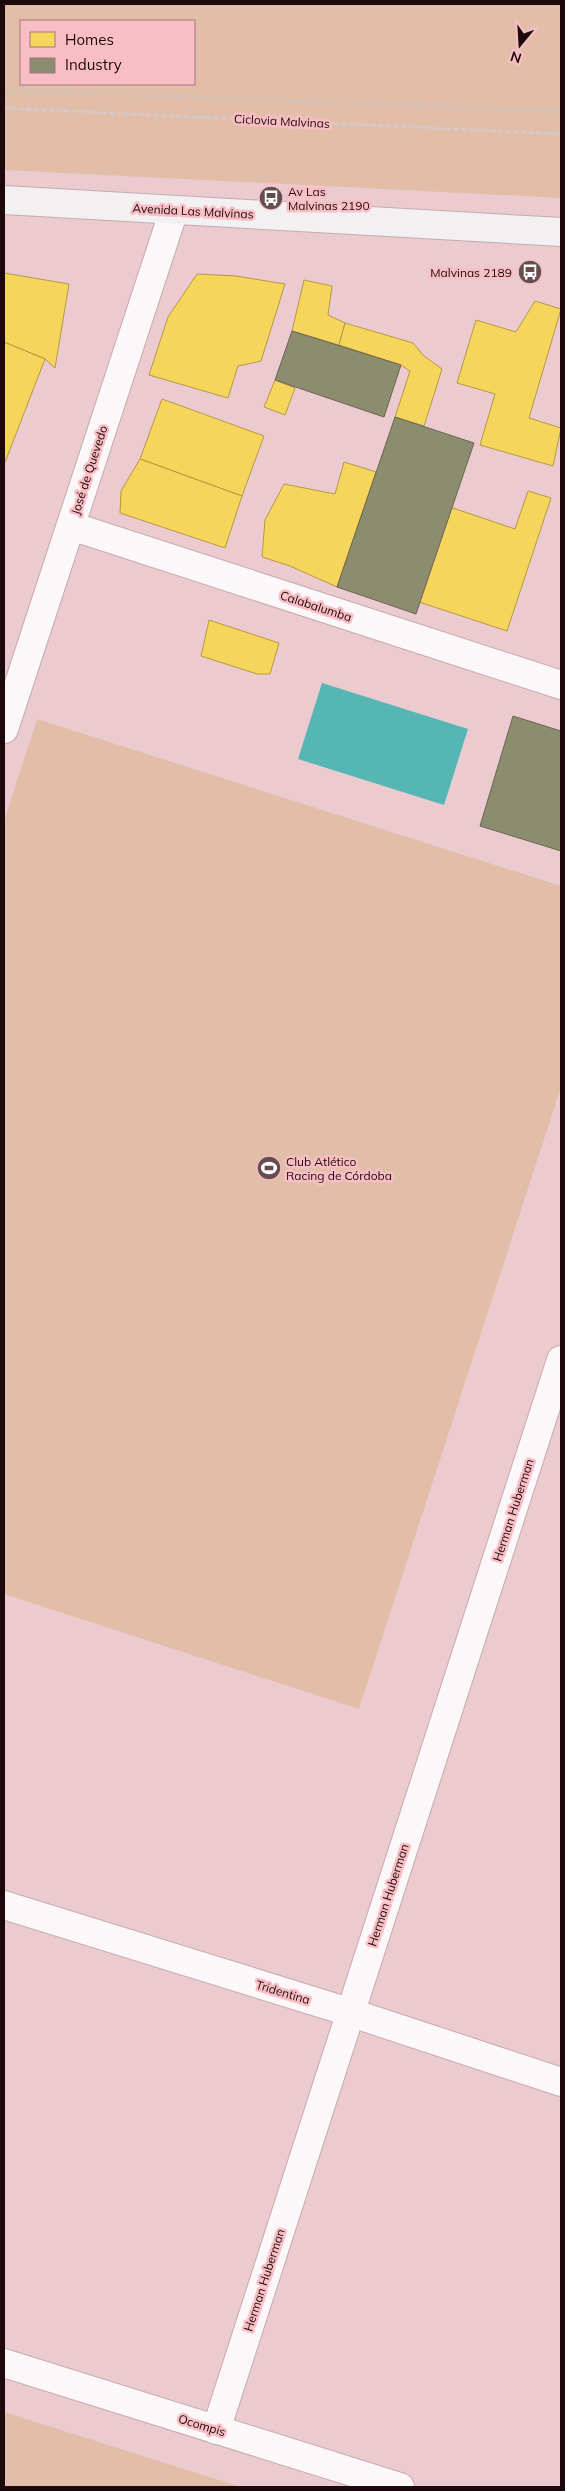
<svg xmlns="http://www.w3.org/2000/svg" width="565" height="2491" viewBox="0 0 565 2491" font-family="Mulish,sans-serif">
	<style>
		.green { fill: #e2bea8; fill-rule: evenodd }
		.water { fill: #55b6b4 }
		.homes { fill: #f6d55c; stroke: #b59844 }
		.industry { fill: #8c8c6e; stroke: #6b6551 }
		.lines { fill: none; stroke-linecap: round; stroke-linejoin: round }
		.minor-casing { stroke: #c4abae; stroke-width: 30 }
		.secondary-casing { stroke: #c4abae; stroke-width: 30 }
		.path { stroke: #d2c9ca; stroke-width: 3; stroke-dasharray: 5 2.5; stroke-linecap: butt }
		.minor { stroke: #fcf7f8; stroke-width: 28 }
		.secondary { stroke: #f3f0f2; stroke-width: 28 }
		.rail { stroke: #cac2c2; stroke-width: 4; stroke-dasharray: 2.5 5; stroke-linecap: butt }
		.labels { text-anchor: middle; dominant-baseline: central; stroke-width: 5; stroke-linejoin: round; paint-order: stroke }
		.street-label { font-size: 12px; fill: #1d090c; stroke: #f9bec5 }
		.poi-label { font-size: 12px; fill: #1d090c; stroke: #f9bec5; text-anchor: start }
	</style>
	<rect width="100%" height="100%" fill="#eccbd0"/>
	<g class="green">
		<path d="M4,4H561V198L4,170ZM21,21H194V84H21Z"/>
		<polygon points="37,719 561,886 561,1087 359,1709 4,1594 4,821"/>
		<polygon points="4,2412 241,2487 4,2487"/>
	</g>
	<polygon class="water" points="322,683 468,729 444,805 298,759"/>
	<g class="homes">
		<polygon points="4,273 69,284 55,368 45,359 4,342"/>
		<polygon points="197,274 236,276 285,284 261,361 238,366 228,398 149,375 168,317"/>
		<polygon points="304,280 332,286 328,315 345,323 339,345 292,331"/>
		<polygon points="535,301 561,309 529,418 561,428 553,466 480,445 495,394 457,383 476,320 516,332"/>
		<polygon points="345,323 413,343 424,356 442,369 424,426 395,417 410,371 401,365 339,345"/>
		<polygon points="4,342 45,359 4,465"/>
		<polygon points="275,380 295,388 285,415 264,407"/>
		<polygon points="162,399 264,436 242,496 140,459"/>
		<polygon points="140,459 242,496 225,548 120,513 121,491"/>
		<polygon points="344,462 376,472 337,587 290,566 262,557 265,520 284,484 335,494"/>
		<polygon points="528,491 551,498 507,631 419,602 450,507 515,529"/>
		<polygon points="209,620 279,643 270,674 257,674 201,656"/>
	</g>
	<g class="industry">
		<polygon points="292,331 401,365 384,417 275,380"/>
		<polygon points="395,417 474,443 416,614 337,587"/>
		<polygon points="513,716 561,731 561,851 480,826"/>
	</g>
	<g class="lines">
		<g class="minor-casing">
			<g id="minor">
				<polyline points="71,526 561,685"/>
				<polyline points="4,729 174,210"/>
				<polyline points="4,1905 349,2012 561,2082"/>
				<polyline points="4,2363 400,2487"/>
				<polyline points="216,2430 561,1360"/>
			</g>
		</g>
		<g class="secondary-casing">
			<polyline id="secondary" points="4,200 561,232"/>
		</g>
		<polyline class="path" points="4,108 561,134"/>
		<use href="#minor" class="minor"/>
		<use href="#secondary" class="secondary"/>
		<polyline class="rail" points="4,90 561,111"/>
	</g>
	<defs>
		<g id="bus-disc" transform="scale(1.25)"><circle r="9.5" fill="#654d51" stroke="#f9bec5"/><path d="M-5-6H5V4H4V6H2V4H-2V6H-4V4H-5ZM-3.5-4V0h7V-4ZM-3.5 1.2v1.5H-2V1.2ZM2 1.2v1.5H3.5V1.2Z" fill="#fff"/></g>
		<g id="stadium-disc" transform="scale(1.25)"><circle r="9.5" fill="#654d51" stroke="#f9bec5"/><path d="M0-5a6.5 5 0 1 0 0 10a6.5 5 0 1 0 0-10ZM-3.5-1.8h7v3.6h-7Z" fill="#fff"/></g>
	</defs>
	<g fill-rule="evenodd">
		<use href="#bus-disc" x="271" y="198"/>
		<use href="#bus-disc" x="530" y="272"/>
		<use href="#stadium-disc" x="269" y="1168"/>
	</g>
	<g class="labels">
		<g class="street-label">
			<text transform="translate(282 121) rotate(3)">Ciclovia Malvinas</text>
			<text transform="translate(193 211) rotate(3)">Avenida Las Malvinas</text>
			<text transform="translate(89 470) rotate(-72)">José de Quevedo</text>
			<text transform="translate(316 606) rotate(18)">Calabalumba</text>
			<text transform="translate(513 1510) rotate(-72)">Herman Huberman</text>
			<text transform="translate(388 1895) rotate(-72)">Herman Huberman</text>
			<text transform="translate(283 1992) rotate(17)">Tridentina</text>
			<text transform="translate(264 2280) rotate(-72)">Herman Huberman</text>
			<text transform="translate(202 2425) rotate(17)">Ocompis</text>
		</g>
		<g class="poi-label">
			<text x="288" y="191">Av Las<tspan x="288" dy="14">Malvinas 2190</tspan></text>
			<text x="512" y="272" text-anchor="end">Malvinas 2189</text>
			<text x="286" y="1161">Club Atlético<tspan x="286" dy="14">Racing de Córdoba</tspan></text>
		</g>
	</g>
	<rect width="565" height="2491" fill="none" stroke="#1d090c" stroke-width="10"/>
	<rect x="20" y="20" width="175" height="65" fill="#f9bec5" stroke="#a1767b"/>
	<rect x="30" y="32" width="25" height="15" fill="#f6d55c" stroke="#a1767b"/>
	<text x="65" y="45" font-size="15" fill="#1d090c">Homes</text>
	<rect x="30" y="58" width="25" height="15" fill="#8c8c6e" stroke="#a1767b"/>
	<text x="65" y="70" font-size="15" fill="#1d090c">Industry</text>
	<g transform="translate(520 45) rotate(198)" stroke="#f9bec5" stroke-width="4" paint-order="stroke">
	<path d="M0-4L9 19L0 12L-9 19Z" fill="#1d090c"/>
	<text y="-8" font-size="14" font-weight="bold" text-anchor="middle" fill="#1d090c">N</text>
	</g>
</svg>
